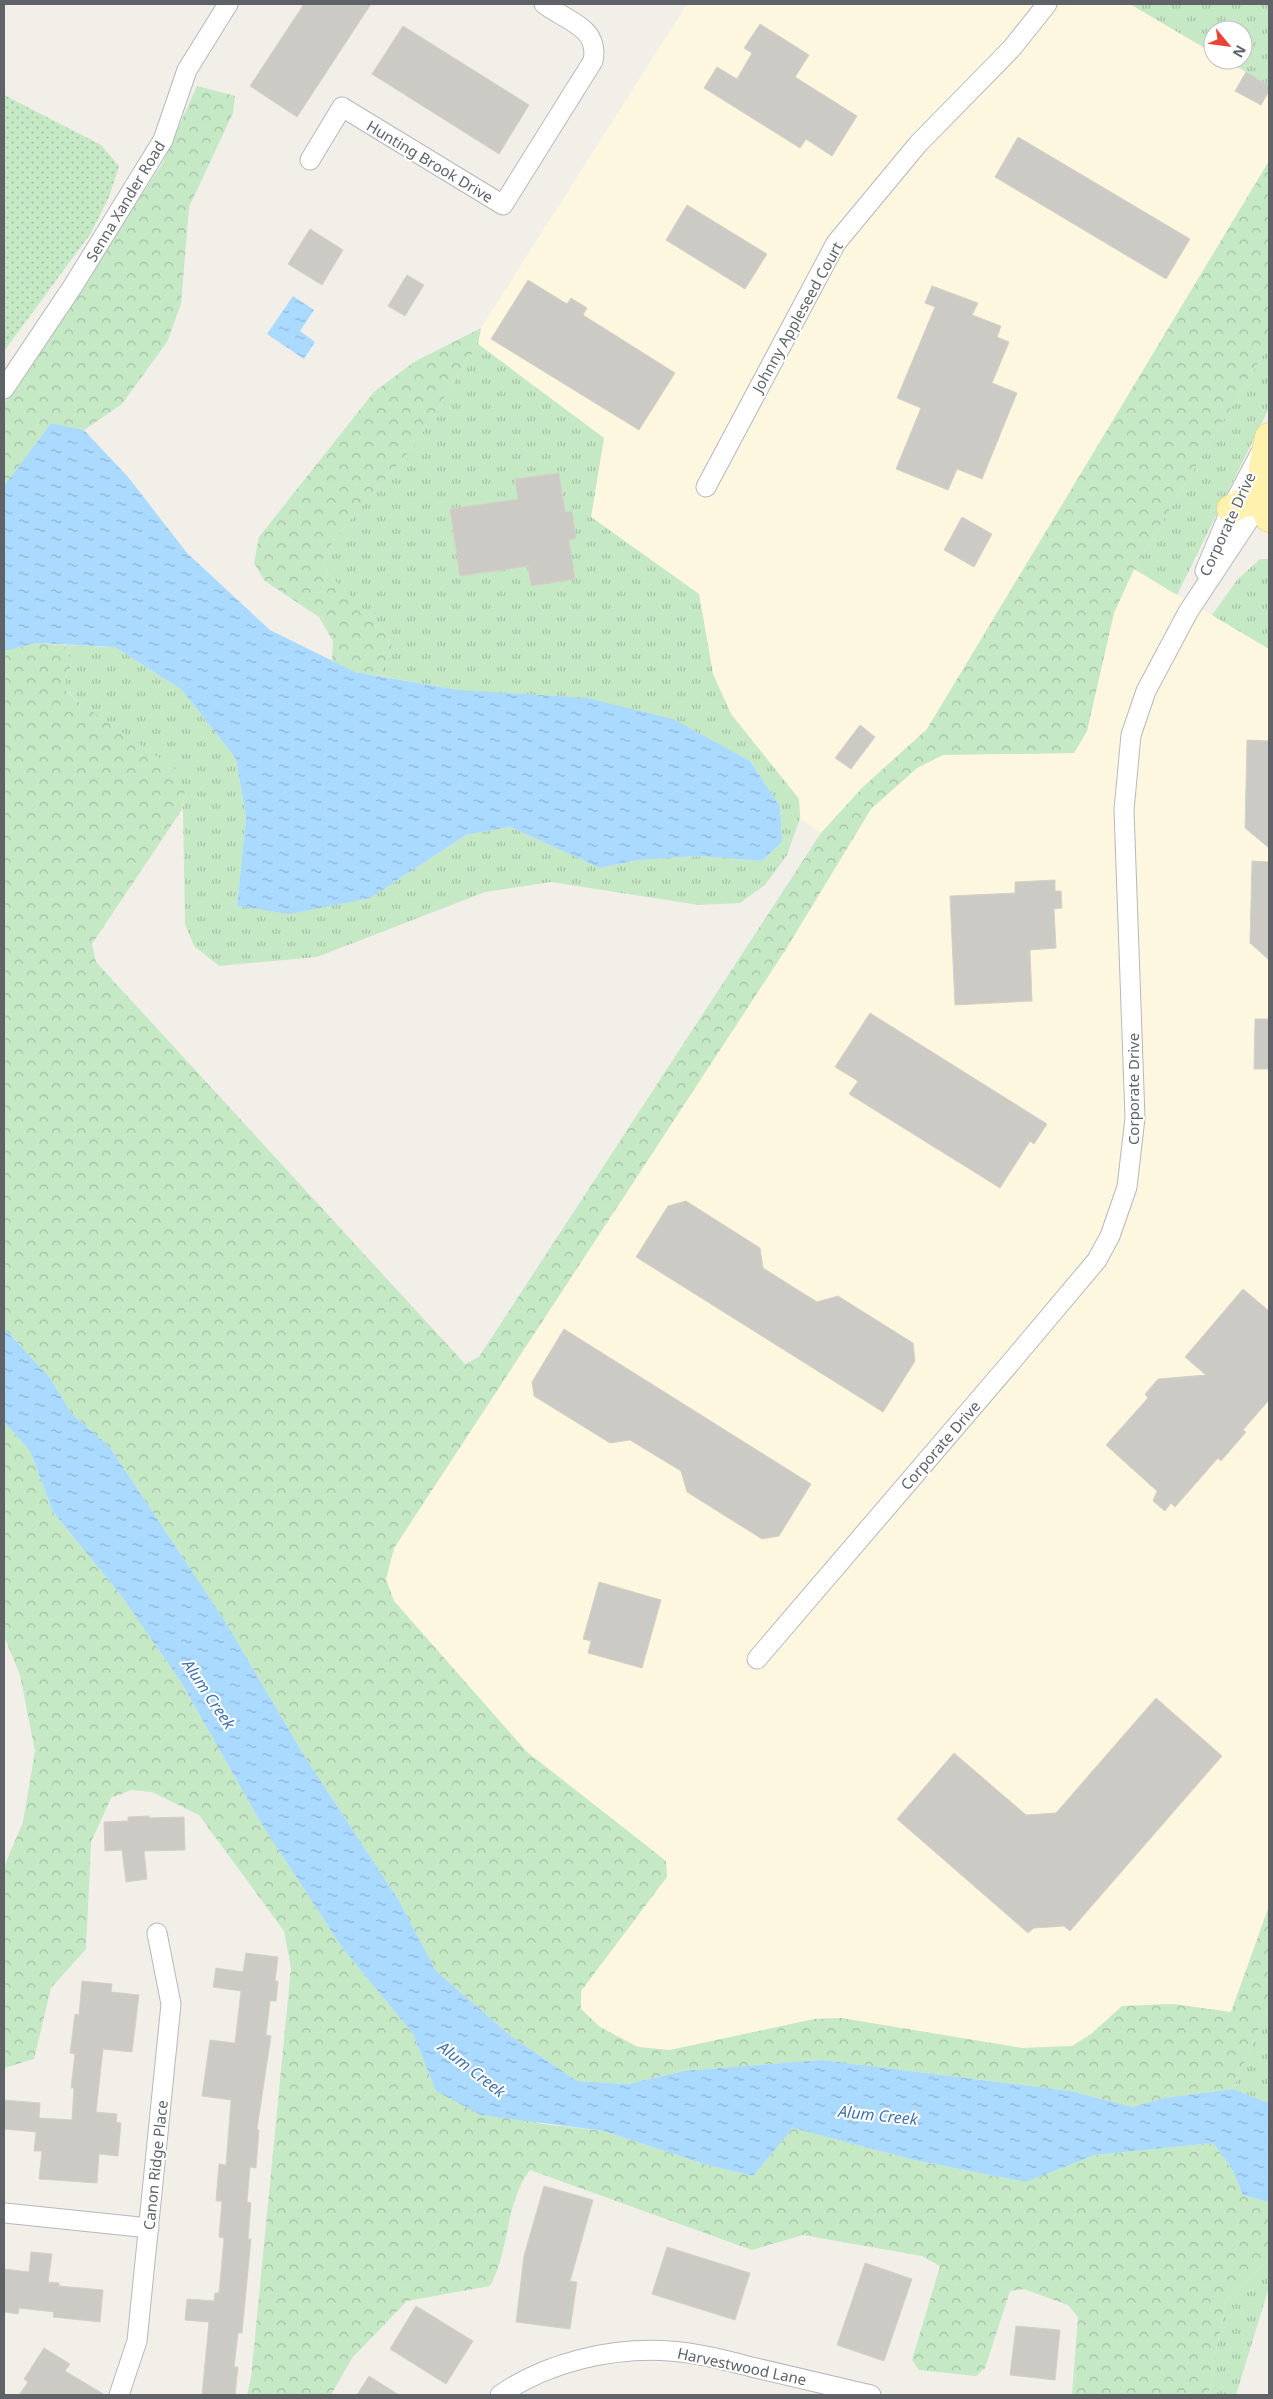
<svg xmlns="http://www.w3.org/2000/svg" width="1273" height="2399" viewBox="0 0 1273 2399" font-family="'Noto Sans',sans-serif">
	<style>
		.commercial { fill: #fef7e0 }
		.grass { fill: url(#grass-tufts) }
		.forest { fill: url(#forest-crowns) }
		.park { fill: url(#park-dots) }
		.water { fill: url(#water-ripples) }
		.building { fill: #cccac5; stroke: #d6d1c6 }
		.lines { fill: none; stroke-linecap: round; stroke-linejoin: round }
		.minor-casing { stroke: #b5b8bc; stroke-width: 21 }
		.primary-casing { stroke: #f2c960; stroke-width: 29 }
		.minor { stroke: #fff; stroke-width: 19 }
		.primary { stroke: #fff2af; stroke-width: 28 }
		.labels { text-anchor: middle; dominant-baseline: central; stroke-width: 4; stroke-linejoin: round; paint-order: stroke }
		.street-label { font-size: 15px; fill: #5f6368; stroke: #fff }
		.water-label { font-size: 16px; font-style: italic; fill: #4174aa; stroke: #fff }
	</style>
	<defs>
		<pattern id="grass-tufts" width="24" height="20" patternUnits="userSpaceOnUse" patternTransform="scale(1.25)"><rect width="24" height="20" fill="#c5e8c5"/><path d="M3 7l-1-3M5 7V3M7 7l1-3M15 17l-1-3M17 17v-4M19 17l1-3" fill="none" stroke="#a3c0a4"/></pattern>
		<pattern id="forest-crowns" width="20" height="18" patternUnits="userSpaceOnUse" patternTransform="scale(1.25)"><rect width="20" height="18" fill="#c5e8c5"/><path d="M2 6a3 3 0 1 1 6 0M12 15a3 3 0 1 1 6 0" fill="none" stroke="#a3c0a4"/></pattern>
		<pattern id="park-dots" width="8" height="8" patternUnits="userSpaceOnUse" patternTransform="scale(1.25)"><rect width="8" height="8" fill="#c5e8c5"/><path d="M2 2h.1M6 6h.1" fill="none" stroke="#a3c0a4" stroke-width="1.8" stroke-linecap="round"/></pattern>
		<pattern id="water-ripples" width="26" height="14" patternUnits="userSpaceOnUse" patternTransform="scale(1.25)"><rect width="26" height="14" fill="#aadaff"/><path d="M2 4q2-2 4 0t4 0M15 11q2-2 4 0t4 0" fill="none" stroke="#8eb4d2"/></pattern>
	</defs>
	<rect width="100%" height="100%" fill="#f1efe8"/>
	<g class="commercial">
		<polygon points="687,4 1130,4 1213,53 1213,60 1226,60 1269,86 1269,161 927,729 863,787 821,833 800,818 799,798 731,714 713,674 699,594 591,517 604,438 478,344 481,328"/>
		<polygon points="1134,569 1269,649 1269,1906 1231,2012 1173,2004 1122,2006 1091,2034 1072,2046 1022,2048 841,2018 814,2019 670,2050 638,2047 600,2027 581,2009 581,1991 667,1877 666,1861 527,1752 394,1601 386,1579 394,1549 786,949 871,809 917,768 943,755 1074,753 1087,731 1114,613"/>
	</g>
	<g class="grass">
		<polygon points="1130,4 1269,4 1269,86 1226,60 1243,60 1243,30 1213,30 1213,53"/>
		<polygon points="478,344 604,438 591,517 699,594 713,674 731,714 799,799 800,818 787,855 765,885 740,903 699,905 551,882 485,892 317,957 219,966 194,946 185,924 183,808 185,789 77,701 66,689 66,678 72,662 64,645 115,647 182,690 236,759 246,817 237,906 370,898 466,835 510,827 600,868 638,860 697,856 762,861 782,842 780,806 750,761 459,690 380,676 392,646 377,622 327,573 324,557 334,539 416,443"/>
		<polygon points="1269,345 1269,408 1177,595 1134,569"/>
		<polygon points="1260,559 1269,559 1269,649 1212,615 1237,580"/>
		<polygon points="1269,2005 1269,2103 1233,2089"/>
		<polygon points="1269,2259 1269,2287 1236,2395 1208,2395 1226,2300"/>
	</g>
	<g class="forest">
		<polygon points="197,86 235,96 233,113 189,207 181,304 167,342 122,404 84,430 51,423 4,486 4,403 162,164"/>
		<polygon points="1269,161 1269,345 1134,569 1114,613 1087,731 1074,753 943,755 917,768 871,809 786,949 394,1548 386,1579 394,1601 527,1752 666,1861 667,1877 581,1991 581,2009 600,2027 638,2047 670,2050 814,2019 841,2018 1022,2048 1072,2046 1091,2034 1122,2006 1173,2004 1231,2012 1269,1906 1269,2005 1233,2089 1164,2098 1133,2107 1070,2091 822,2060 683,2071 628,2084 577,2081 512,2037 436,1971 398,1899 307,1760 223,1618 109,1446 72,1414 50,1378 4,1328 4,651 37,643 64,645 72,662 66,678 66,690 77,701 174,768 185,789 183,808 92,944 96,962 465,1364 479,1357 821,833 863,787 927,729"/>
		<polygon points="481,328 478,344 416,443 334,539 324,557 327,573 377,622 392,646 380,676 355,672 332,661 333,641 319,617 265,581 254,563 259,537 374,392 414,362"/>
		<path d="M4,1422L30,1451L53,1512L120,1594L181,1682L261,1823L341,1946L413,2034L436,2091L542,2124L604,2131L707,2165L753,2176L793,2128L914,2160L1026,2182L1095,2155L1213,2143L1232,2169L1243,2195L1269,2202V2259L1226,2300L1208,2395H1072L1078,2317L1068,2305L1024,2289L1010,2291L985,2368L976,2376L919,2370L912,2360L940,2266L922,2256L803,2235L752,2250L530,2170C505,2202 510,2250 490,2286L407,2301L352,2358L331,2395H247L251,2378L291,1968L284,1931L199,1815L152,1792L131,1790L111,1798L91,1842L86,1949L51,1988L34,2059L4,2068V1867L23,1822L35,1751L20,1675L4,1636Z"/>
	</g>
	<polygon class="park" points="4,95 101,145 119,166 109,197 91,233 4,351"/>
	<g class="water">
		<polygon points="293,296 314,310 300,331 315,342 304,359 267,334"/>
		<polygon points="51,423 84,430 128,477 187,553 270,630 355,672 459,690 587,698 673,719 750,761 780,806 782,842 762,861 697,856 638,860 600,868 510,827 466,835 370,898 289,914 237,906 246,817 236,759 182,690 115,647 37,643 4,651 4,486"/>
		<polygon points="4,1328 50,1378 72,1414 109,1446 223,1618 307,1760 398,1899 436,1971 512,2037 577,2081 628,2084 683,2071 822,2060 1070,2091 1133,2107 1164,2098 1233,2089 1269,2103 1269,2202 1243,2195 1232,2169 1213,2143 1095,2155 1026,2182 914,2160 793,2128 753,2176 707,2165 604,2131 481,2115 436,2091 413,2034 341,1946 261,1823 181,1682 120,1594 53,1512 30,1451 4,1422"/>
	</g>
	<g class="building">
		<polygon points="304,4 371,4 297,117 250,86"/>
		<polygon points="760,24 809,55 795,77 857,116 832,156 806,139 800,148 704,88 717,67 737,79 752,53 744,48"/>
		<polygon points="403,26 529,105 499,154 372,74"/>
		<polygon points="1246,72 1269,86 1269,91 1261,105 1235,91"/>
		<polygon points="1018,137 1190,239 1166,279 995,177"/>
		<polygon points="687,205 767,254 745,289 666,240"/>
		<polygon points="310,229 343,250 322,285 288,264"/>
		<polygon points="407,275 424,285 405,316 388,306"/>
		<polygon points="528,280 567,304 571,298 587,308 583,315 675,373 639,430 491,339"/>
		<polygon points="932,286 978,303 972,315 1001,326 997,337 1009,342 992,383 1017,393 982,479 957,469 948,490 896,469 921,408 897,398 935,307 925,303"/>
		<polygon points="559,473 565,512 572,511 576,538 569,540 575,579 531,586 528,566 460,576 450,509 518,499 515,479"/>
		<polygon points="962,517 992,534 974,567 944,550"/>
		<polygon points="860,725 875,737 851,769 835,758"/>
		<polygon points="1247,740 1269,741 1269,848 1245,828"/>
		<polygon points="1252,861 1269,862 1269,960 1250,943"/>
		<polygon points="1055,880 1055,891 1061,891 1062,908 1054,909 1056,948 1030,950 1032,1001 955,1005 950,896 1015,893 1015,882"/>
		<polygon points="870,1013 1047,1124 1034,1144 1030,1141 1000,1188 849,1094 858,1081 835,1067"/>
		<polygon points="1255,1019 1269,1019 1269,1069 1254,1069"/>
		<polygon points="686,1201 760,1248 763,1268 817,1302 838,1296 913,1343 915,1361 883,1412 636,1257 668,1206"/>
		<polygon points="1243,1289 1269,1311 1269,1400 1243,1430 1246,1432 1221,1461 1218,1458 1175,1507 1171,1503 1165,1511 1153,1501 1157,1491 1106,1445 1148,1398 1145,1394 1158,1379 1206,1375 1185,1357"/>
		<polygon points="564,1329 811,1484 779,1536 762,1539 687,1492 681,1471 630,1440 610,1443 534,1396 532,1382"/>
		<polygon points="599,1582 661,1600 642,1668 588,1653 591,1641 583,1639"/>
		<polygon points="1156,1698 1222,1756 1070,1931 1064,1926 1034,1928 1028,1933 897,1819 954,1753 1026,1815 1056,1813"/>
		<polygon points="149,1816 149,1818 184,1817 185,1850 144,1851 147,1879 126,1882 122,1850 105,1851 104,1822 128,1821 128,1817"/>
		<polygon points="246,1953 278,1957 275,1981 278,1981 276,2001 270,2001 266,2035 271,2036 257,2129 259,2130 256,2168 250,2167 247,2202 251,2203 248,2239 251,2239 242,2333 238,2333 234,2367 238,2367 235,2395 202,2395 209,2322 185,2320 187,2299 214,2301 215,2293 219,2293 224,2238 219,2237 222,2201 216,2201 219,2164 226,2165 231,2100 202,2096 210,2040 235,2043 241,1991 213,1987 216,1968 243,1972"/>
		<polygon points="82,1981 112,1984 111,1992 139,1995 132,2052 103,2049 96,2112 117,2114 116,2122 121,2123 118,2156 99,2154 97,2183 39,2179 42,2151 34,2151 36,2132 4,2129 4,2100 40,2103 39,2118 72,2120 74,2088 71,2088 75,2054 70,2053 75,2014 79,2015"/>
		<polygon points="544,2186 593,2200 570,2281 577,2282 570,2329 516,2322 524,2256"/>
		<polygon points="667,2247 750,2273 735,2320 652,2294"/>
		<polygon points="31,2252 52,2254 48,2282 59,2283 59,2286 103,2290 100,2322 53,2317 54,2312 19,2308 18,2314 4,2312 4,2269 29,2272"/>
		<polygon points="865,2263 912,2279 884,2361 837,2345"/>
		<polygon points="416,2306 473,2341 446,2384 390,2349"/>
		<polygon points="1016,2326 1060,2330 1055,2380 1010,2375"/>
		<polygon points="44,2348 70,2364 65,2371 105,2395 19,2395 28,2382 24,2379"/>
		<polygon points="369,2376 399,2395 357,2395"/>
	</g>
	<g class="lines">
		<g class="minor-casing">
			<g id="minor">
				<path d="M310,160L342,107L503,205L593,61C600,27 566,21 544,4"/>
				<polyline points="4,389 73,286 163,140 187,70 228,4"/>
				<polyline points="706,487 836,243 918,144 1012,48 1047,4"/>
				<polyline points="1205,571 1231,509 1260,454"/>
				<polyline points="757,1659 1012,1361 1097,1260 1110,1236 1127,1187 1135,1118 1124,810 1131,735 1146,691 1188,612 1266,494"/>
				<polyline points="5,2213 149,2228"/>
				<polyline points="119,2395 137,2341 171,2004 157,1933"/>
				<path d="M500,2395C547,2362 613,2347 670,2351C699,2353 728,2361 756,2368C795,2377 833,2386 871,2395"/>
			</g>
		</g>
		<g class="primary-casing">
			<g id="primary">
				<path d="M1269,437C1263,467 1256,489 1269,518"/>
				<polyline points="1231,509 1243,503 1269,501"/>
			</g>
		</g>
		<use href="#minor" class="minor"/>
		<use href="#primary" class="primary"/>
	</g>
	<g class="labels">
		<g class="street-label">
			<text transform="translate(430 161) rotate(31)">Hunting Brook Drive</text>
			<text transform="translate(125 201) rotate(-59)">Senna Xander Road</text>
			<text transform="translate(797 317) rotate(-61)">Johnny Appleseed Court</text>
			<text transform="translate(1227 524) rotate(-65)">Corporate Drive</text>
			<text transform="translate(1133 1089) rotate(-90)">Corporate Drive</text>
			<text transform="translate(940 1445) rotate(-49)">Corporate Drive</text>
			<text transform="translate(155 2165) rotate(-84)">Canon Ridge Place</text>
			<text transform="translate(742 2366) rotate(12)">Harvestwood Lane</text>
		</g>
		<g class="water-label">
			<text transform="translate(209 1694) rotate(56)">Alum Creek</text>
			<text transform="translate(472 2069) rotate(38)">Alum Creek</text>
			<text transform="translate(878 2115) rotate(6)">Alum Creek</text>
		</g>
	</g>
	<rect width="1273" height="2399" fill="none" stroke="#5f6368" stroke-width="10"/>
	<g transform="translate(1228 45) rotate(119)"><circle r="24" fill="#ffffff" stroke="#bfc1c3"/>
	<path d="M0-4L9 19L0 12L-9 19Z" fill="#ea4335"/>
	<text y="-8" font-size="14" font-weight="bold" text-anchor="middle" fill="#5f6368">N</text>
	</g>
</svg>
